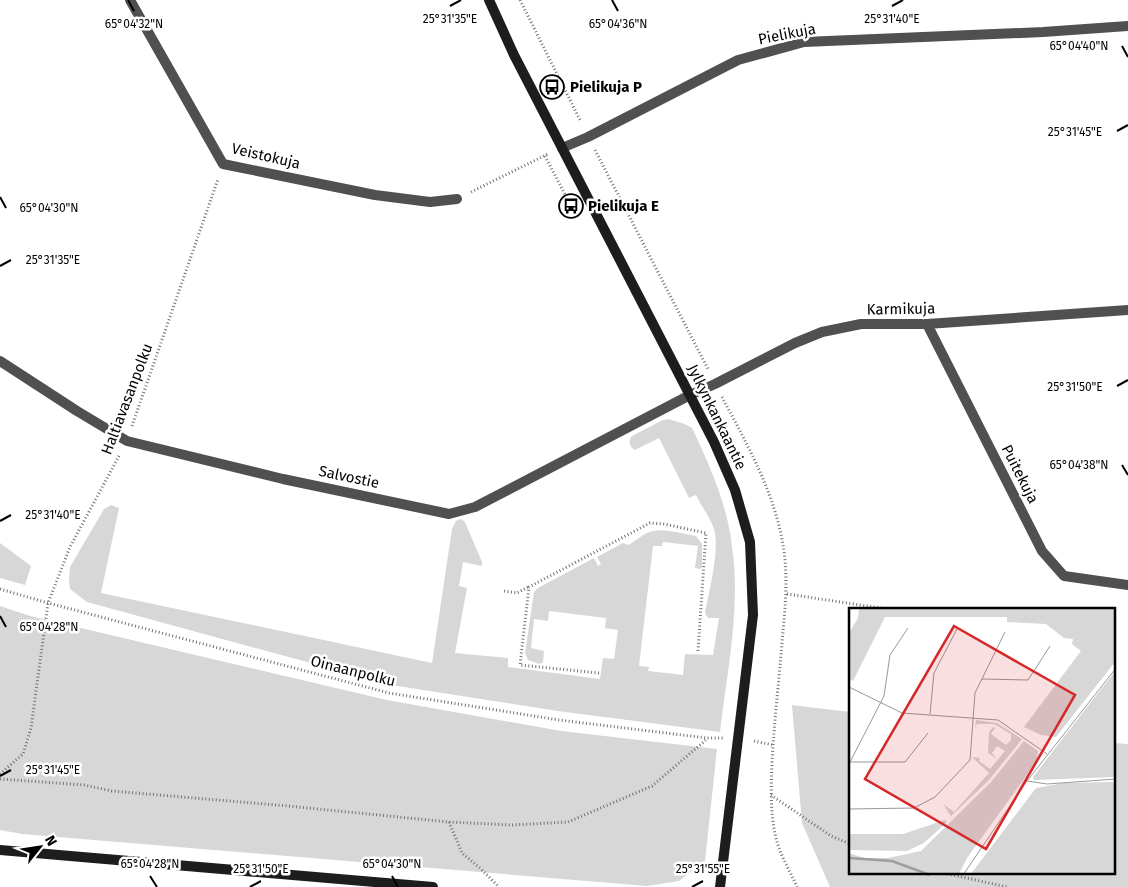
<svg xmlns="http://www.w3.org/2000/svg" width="1128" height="887" viewBox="0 0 1128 887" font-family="'Fira Sans',sans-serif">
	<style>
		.green { fill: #d7d7d7 }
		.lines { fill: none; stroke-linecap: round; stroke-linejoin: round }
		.path { stroke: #727272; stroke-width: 3; stroke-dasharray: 1 2.5; stroke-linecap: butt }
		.street { stroke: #505050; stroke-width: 10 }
		.secondary { stroke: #1d1d1d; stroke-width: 10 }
		.ticks { fill: none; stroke: #000; stroke-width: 2 }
		.labels { text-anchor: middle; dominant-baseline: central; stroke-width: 5; stroke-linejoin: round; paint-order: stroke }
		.street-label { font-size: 15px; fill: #000; stroke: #fff }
		.poi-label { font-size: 15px; font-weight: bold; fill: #000; stroke: #fff; text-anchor: start }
		.inset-river { fill: none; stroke: #9e9e9e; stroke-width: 2.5 }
		.inset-road { fill: none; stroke: #999; stroke-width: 1 }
		.view { fill: #d62828; fill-opacity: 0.15; stroke: #d62828; stroke-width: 2.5 }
		.inset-edge { fill: none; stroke: #000; stroke-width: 2.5 }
		.ticks-label { font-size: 12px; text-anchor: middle; fill: #000; stroke: #fff; stroke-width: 5; stroke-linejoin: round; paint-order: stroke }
	</style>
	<rect width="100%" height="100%" fill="#fff"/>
	<g class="green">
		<path d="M668,419L685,424L692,428C710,466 727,504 732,546C741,608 727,671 720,732L558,711L391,685L87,602L70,589L69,581L70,567L104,509L111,505L119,508L101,593L432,663L452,529L456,521L461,519L465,522L482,562V566L463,562L459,586L467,588L455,653L508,658V667L600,679L603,658L614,659L618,630L605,628L606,618L549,611L548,621L534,619L531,648L544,651L543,662L540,664L528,660L525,653L534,592L538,588L594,558L598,566L601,564L597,557L623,543L629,545C636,540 644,533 653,531C666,528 683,534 696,536L702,544V568L700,569L695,568L698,546L663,542L662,546H653L639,666L649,667L648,671L683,675L685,654L713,655L719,618H708L705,613C709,592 720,549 714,529C710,517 701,506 696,495L689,498L659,438L635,450C629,447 628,441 632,436L663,420Z"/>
		<polygon points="0,543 31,566 25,585 0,578"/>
		<polygon points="0,606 30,616 387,700 561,731 717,749 705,861 679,881 647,886 22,834 0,830"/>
		<polygon points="792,705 850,712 850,873 1114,873 1114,743 1128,744 1128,887 830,887 802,823"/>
	</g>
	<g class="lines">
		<g class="path">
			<polyline points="520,0 581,122"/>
			<polyline points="595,150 708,369"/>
			<polyline points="545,156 571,206"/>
			<polyline points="471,192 548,154"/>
			<path d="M722,397C748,446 776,495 784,551C788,581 785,611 782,642C779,682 774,722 772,763C771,788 770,813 776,838C780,855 790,871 797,887"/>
			<polyline points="132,426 218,179"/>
			<polyline points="0,589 48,603 389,693 559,720 707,738 723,738"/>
			<polyline points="504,591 517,593 528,587"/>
			<polyline points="787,594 894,610"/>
			<polyline points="599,673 520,665 529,587 650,523 664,524 706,533 698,651"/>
			<polyline points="754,741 773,745"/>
			<polyline points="0,774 23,754 31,728 48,603 70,547 120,454"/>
			<polyline points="0,779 84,785 112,791 288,806 449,822 512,825 568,822 652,786 707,739"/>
			<polyline points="771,795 831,836 850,844"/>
			<polyline points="449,822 462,853 480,868 499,887"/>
			<polyline points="944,873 1007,887"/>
		</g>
		<g class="street">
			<polyline points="130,0 223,164 375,195 430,202 457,199"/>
			<polyline points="562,148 588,137 738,60 804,42 1043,32 1128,26"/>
			<polyline points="927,324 1042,551 1064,576 1128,585"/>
			<polyline points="0,361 77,411 127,441 283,479 449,514 475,507 690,395 715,384 795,343 822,332 861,324 927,324 1128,310"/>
		</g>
		<g class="secondary">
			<polyline points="489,0 514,55 714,442 735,490 750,542 753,615 720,887"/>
			<polyline points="0,850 433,887"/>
		</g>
	</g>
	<path class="ticks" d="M128,0L134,11M612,0L618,11M450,6L461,0M892,6L903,0M1122,46L1128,57M1117,131L1128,125M0,197L6,208M0,266L11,260M1117,386L1128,380M1122,465L1128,475M0,521L11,515M0,616L6,627M0,776L11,770M150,876L157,887M392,876L398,887M250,887L261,881M692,887L703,881"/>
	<defs>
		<g id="bus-ring" transform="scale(1.25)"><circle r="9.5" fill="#fff" stroke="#000" stroke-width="1.5"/><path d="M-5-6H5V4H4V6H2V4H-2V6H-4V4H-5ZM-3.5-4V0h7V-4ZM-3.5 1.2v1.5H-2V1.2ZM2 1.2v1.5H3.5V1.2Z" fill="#000"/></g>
	</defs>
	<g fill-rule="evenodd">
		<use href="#bus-ring" x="552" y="87"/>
		<use href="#bus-ring" x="571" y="206"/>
	</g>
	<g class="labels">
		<g class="street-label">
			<text transform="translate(787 34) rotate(-11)">Pielikuja</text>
			<text transform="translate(266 156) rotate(13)">Veistokuja</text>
			<text transform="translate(901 309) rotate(-1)">Karmikuja</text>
			<text transform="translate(127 399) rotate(-69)">Haltiavasanpolku</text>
			<text transform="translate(717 417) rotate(64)">Jylkynkankaantie</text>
			<text transform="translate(1020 474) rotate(63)">Puitekuja</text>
			<text transform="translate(349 477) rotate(12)">Salvostie</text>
			<text transform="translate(353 671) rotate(14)">Oinaanpolku</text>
		</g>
		<g class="poi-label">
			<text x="570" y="87">Pielikuja P</text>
			<text x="588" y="206">Pielikuja E</text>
		</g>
	</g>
	<g transform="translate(849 608)">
		<rect width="266" height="266" fill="#fff"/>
		<path d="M10,0H266V54L207,129L192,127L175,119L232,43L223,36L224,31L215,30L197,16L158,14V9H36L4,73L0,71V25L9,10ZM266,63V169L185,172L184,169ZM127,112L148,115L173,131L140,172L102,208L94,196L105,204L140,165L123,149L131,150L130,153L141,161L156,143L148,138L143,145L148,151L139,145L140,124L144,119L149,121L146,120L142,126L157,137L162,132V126L145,116H128L126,120ZM175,133L189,143L188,153L118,250L110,266H0V245L15,250H39L72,243L142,174ZM266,174V266L121,267L187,180L215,175ZM96,212L98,214L75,235L58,243L0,242V226H54Z" fill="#d7d7d7"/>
		<path class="inset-river" d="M0,250L43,253L81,267"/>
		<path class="inset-road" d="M133,71L179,72L201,38M0,79L53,105L149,112L198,146M81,106L85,65L109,19M1,154H56L79,125M0,156L35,88L41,47L59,20M178,173L198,176L267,171M0,201L65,200L86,189L121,152L126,85L156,24M114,267L178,173L267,60"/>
		<path class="view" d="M105,18L226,87L137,241L16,171Z"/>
		<rect width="266" height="266" class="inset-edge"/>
	</g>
	<g class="ticks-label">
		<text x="450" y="23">25°31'35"E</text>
		<text x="892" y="23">25°31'40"E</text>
		<text x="618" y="28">65°04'36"N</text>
		<text x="134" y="28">65°04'32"N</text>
		<text x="1079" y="50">65°04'40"N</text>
		<text x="1075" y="136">25°31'45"E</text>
		<text x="49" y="212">65°04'30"N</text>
		<text x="53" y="264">25°31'35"E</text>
		<text x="1075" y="391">25°31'50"E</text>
		<text x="1079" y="469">65°04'38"N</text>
		<text x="53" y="519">25°31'40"E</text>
		<text x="49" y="631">65°04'28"N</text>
		<text x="53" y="774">25°31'45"E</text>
		<text x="150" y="868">65°04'28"N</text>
		<text x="392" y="868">65°04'30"N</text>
		<text x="261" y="873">25°31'50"E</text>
		<text x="703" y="873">25°31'55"E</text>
	</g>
	<g transform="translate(40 847) rotate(60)" stroke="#ffffff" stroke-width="4" paint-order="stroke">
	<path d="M0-4L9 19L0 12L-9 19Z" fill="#000000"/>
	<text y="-8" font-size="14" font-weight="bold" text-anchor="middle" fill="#000000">N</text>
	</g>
</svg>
